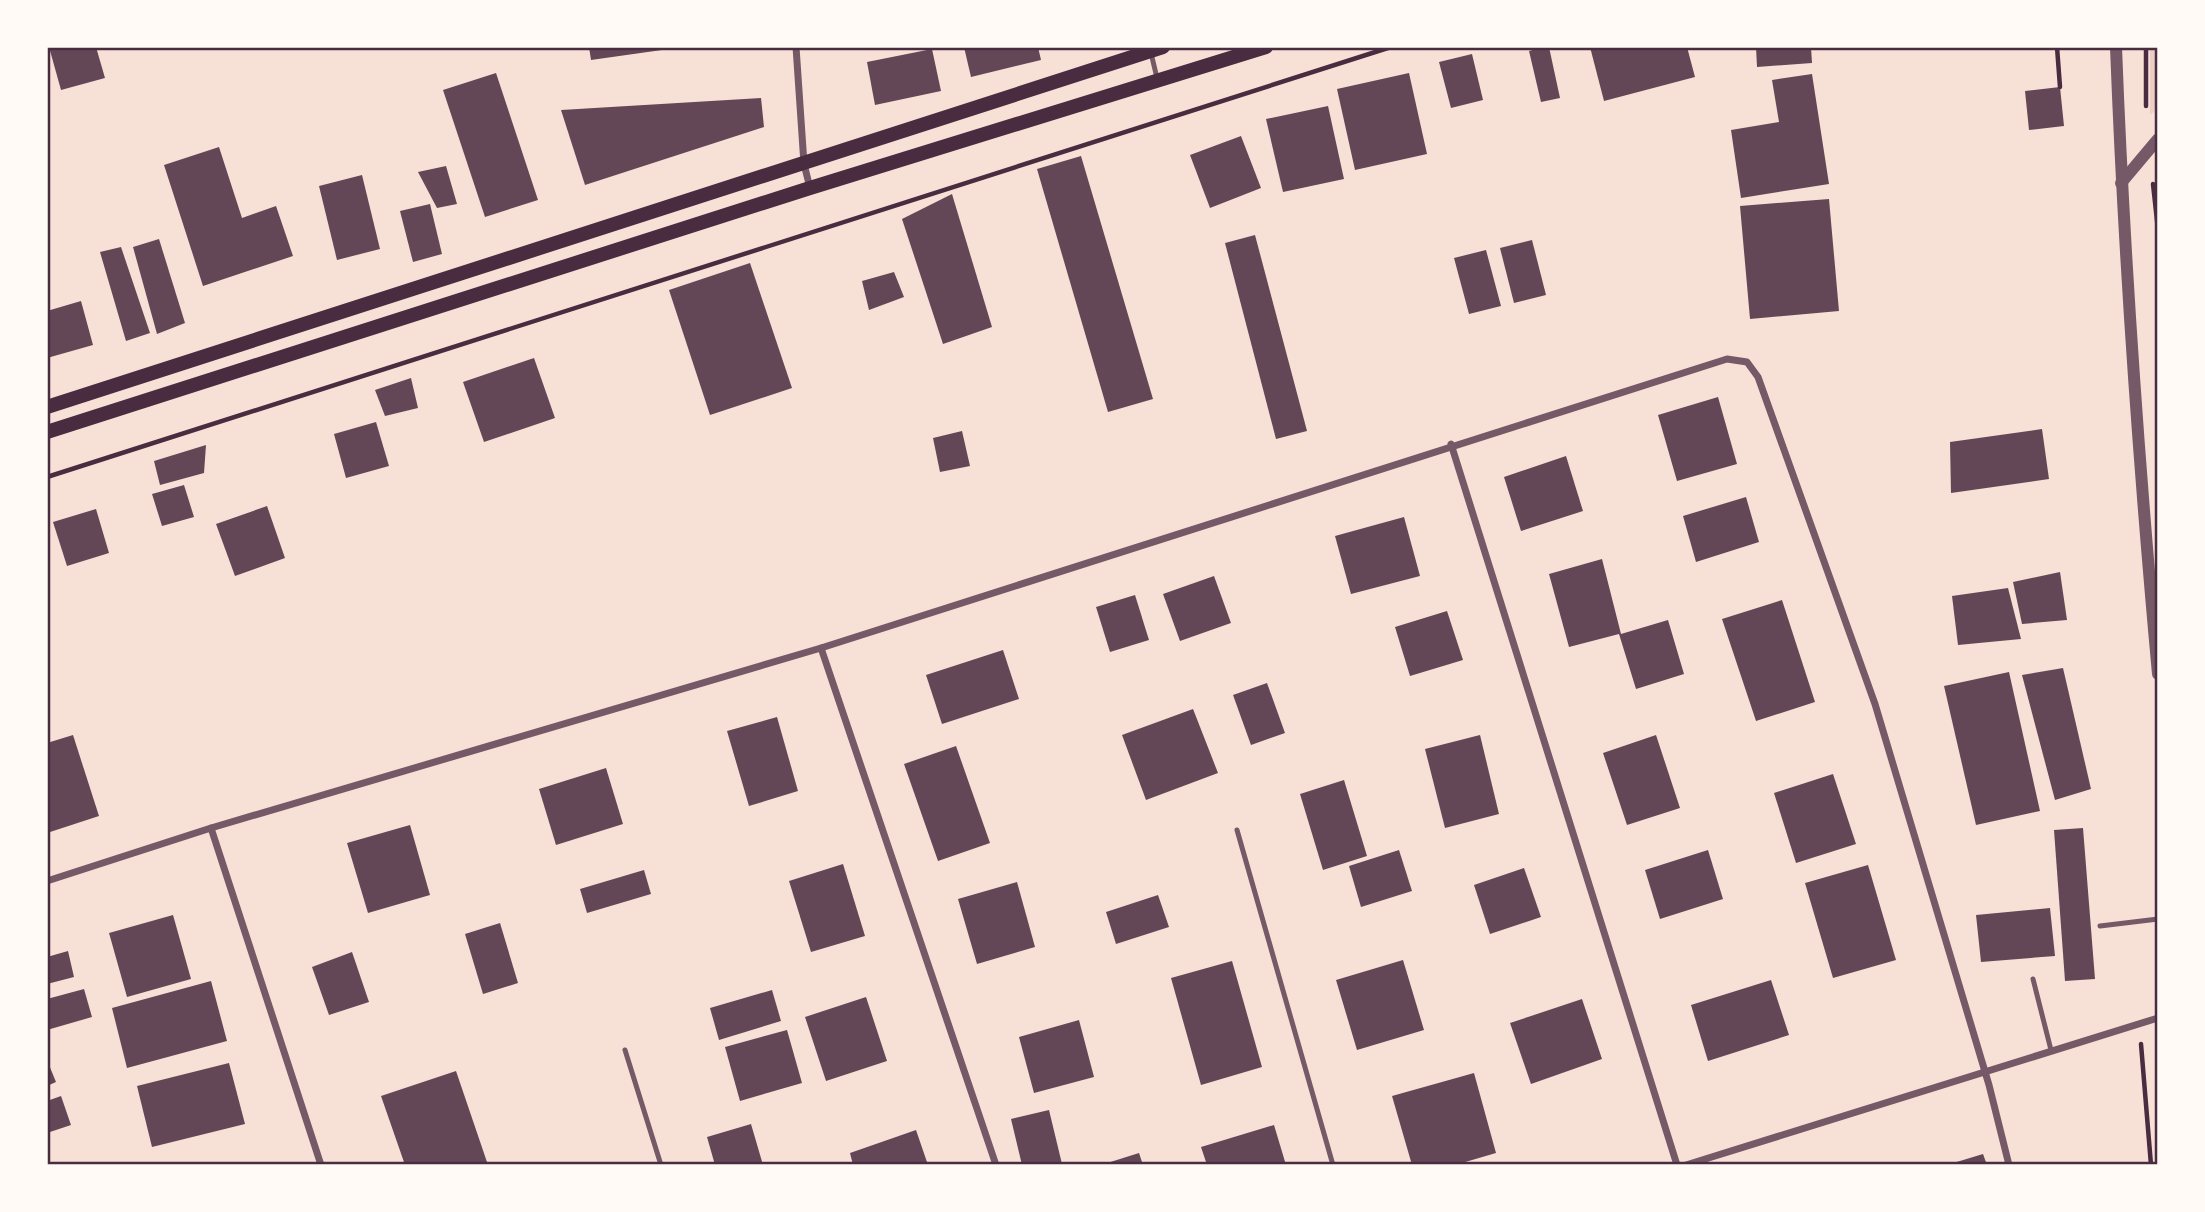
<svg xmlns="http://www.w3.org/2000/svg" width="2205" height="1212" viewBox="0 0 2205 1212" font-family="'DM Sans',sans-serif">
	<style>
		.green { fill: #ebcfc5 }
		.building { fill: #644757 }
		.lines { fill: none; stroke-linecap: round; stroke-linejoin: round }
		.path { stroke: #4a2c40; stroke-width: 4.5 }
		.service { stroke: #755966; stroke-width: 5 }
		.minor { stroke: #755966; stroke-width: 7 }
		.tertiary { stroke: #755966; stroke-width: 12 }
		.secondary { stroke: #4a2c40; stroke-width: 14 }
		.neatline { fill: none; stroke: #4a2c40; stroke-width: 2.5 }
	</style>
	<rect width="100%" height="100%" fill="#f7e1d7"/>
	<polygon class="green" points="2150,47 2158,47 2158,108 2150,115"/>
	<g class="building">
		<polygon points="49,47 96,47 105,78 61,90"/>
		<polygon points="589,47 669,47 669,49 591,60"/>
		<polygon points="964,47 1038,47 1041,60 971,77"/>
		<polygon points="1544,47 1549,47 1560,98 1541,102 1529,51"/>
		<polygon points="1590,47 1687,47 1695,77 1604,101"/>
		<polygon points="1756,47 1811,47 1812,63 1757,67"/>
		<polygon points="932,49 941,91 875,105 867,62"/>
		<polygon points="1472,54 1483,100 1451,108 1439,62"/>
		<polygon points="496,73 538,200 485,217 443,90"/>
		<polygon points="1409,73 1427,154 1355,170 1337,89"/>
		<polygon points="1812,74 1829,184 1741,198 1731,130 1779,122 1772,80"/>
		<polygon points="2060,87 2064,126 2029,130 2025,91"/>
		<polygon points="761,98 764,127 585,185 561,110"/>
		<polygon points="1328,106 1344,179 1283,192 1266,119"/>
		<polygon points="1241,136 1261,188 1210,208 1190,155"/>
		<polygon points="219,147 242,218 276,206 293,256 203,286 164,165"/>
		<polygon points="1081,156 1153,399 1108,412 1037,169"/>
		<polygon points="446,166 457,204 437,208 418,172"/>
		<polygon points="362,175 380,249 337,260 319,186"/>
		<polygon points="952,194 992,327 943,344 902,219"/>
		<polygon points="1829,199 1839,311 1750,319 1740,206"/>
		<polygon points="430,204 442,254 413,262 400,211"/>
		<polygon points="1255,235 1307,431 1276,439 1225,243"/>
		<polygon points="159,239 185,323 157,334 133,247"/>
		<polygon points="1532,240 1546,295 1514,303 1500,248"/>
		<polygon points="121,247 150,333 126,341 100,252"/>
		<polygon points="1486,250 1501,306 1469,314 1454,258"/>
		<polygon points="750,263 792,388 710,415 669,290"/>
		<polygon points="894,272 904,297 869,310 862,281"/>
		<polygon points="81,301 93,345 47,358 47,311"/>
		<polygon points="534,358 555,418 484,442 463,382"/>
		<polygon points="411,378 418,408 385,416 375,390"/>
		<polygon points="1718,397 1737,464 1677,481 1658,415"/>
		<polygon points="376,422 389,466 346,478 334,434"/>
		<polygon points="2042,429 2049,479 1951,493 1950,442"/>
		<polygon points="962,431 970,466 940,472 933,438"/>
		<polygon points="206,445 204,473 160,485 154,461"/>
		<polygon points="1566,456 1583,511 1521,531 1504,477"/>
		<polygon points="184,485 194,517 162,526 152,494"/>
		<polygon points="1746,497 1759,542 1696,562 1683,516"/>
		<polygon points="267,506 285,558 235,576 216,524"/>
		<polygon points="96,509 109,553 67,566 53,522"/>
		<polygon points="1404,517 1420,576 1351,594 1335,536"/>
		<polygon points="1602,559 1621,634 1668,620 1684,674 1636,689 1619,634 1569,647 1549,574"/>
		<polygon points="2060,572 2067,620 2022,624 2013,582"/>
		<polygon points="1214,576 1231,623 1180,641 1163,594"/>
		<polygon points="2008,588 2021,639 1958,645 1952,596"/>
		<polygon points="1135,595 1149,640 1110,652 1096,607"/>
		<polygon points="1782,600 1815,702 1756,721 1722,619"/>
		<polygon points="1447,611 1463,660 1410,676 1395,627"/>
		<polygon points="1003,650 1019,699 942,724 926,675"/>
		<polygon points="2063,668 2091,789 2055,800 2022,675"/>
		<polygon points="2009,672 2040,811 1976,825 1944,686"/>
		<polygon points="1267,683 1285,733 1251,745 1233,695"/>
		<polygon points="1193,709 1218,773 1146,800 1122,735"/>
		<polygon points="777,717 798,791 749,806 727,731"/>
		<polygon points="73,735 99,816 47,833 47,743"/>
		<polygon points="1480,735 1499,814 1445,828 1425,749"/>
		<polygon points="1656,735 1680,808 1627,825 1603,753"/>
		<polygon points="956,746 990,843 938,861 904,764"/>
		<polygon points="606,768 623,824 556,845 539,789"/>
		<polygon points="1833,774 1856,844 1796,863 1774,793"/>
		<polygon points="1344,780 1367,856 1323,870 1300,794"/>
		<polygon points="410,825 430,895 368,913 347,843"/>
		<polygon points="2083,828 2095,979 2065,981 2054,830"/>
		<polygon points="1399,850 1412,891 1361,907 1349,866"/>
		<polygon points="1708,850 1723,899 1660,919 1645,870"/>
		<polygon points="843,864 865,936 811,952 789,881"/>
		<polygon points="1868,865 1896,960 1833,978 1805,883"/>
		<polygon points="1524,868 1541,917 1490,934 1474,885"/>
		<polygon points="644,870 651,894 587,913 580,889"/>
		<polygon points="1017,882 1035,947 977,964 958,899"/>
		<polygon points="1158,895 1169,927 1116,944 1106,912"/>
		<polygon points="2050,908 2055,956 1981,962 1976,915"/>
		<polygon points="173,915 191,979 127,997 109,933"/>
		<polygon points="500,923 518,983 483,994 465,934"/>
		<polygon points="68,951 74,977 47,984 47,957"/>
		<polygon points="352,952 369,1002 329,1015 312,967"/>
		<polygon points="1403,960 1424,1030 1357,1050 1336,980"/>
		<polygon points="1232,961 1262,1067 1201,1085 1171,978"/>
		<polygon points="1771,980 1789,1035 1708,1061 1691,1005"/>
		<polygon points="211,981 227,1041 127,1068 112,1008"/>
		<polygon points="84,989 92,1017 47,1030 47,999"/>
		<polygon points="772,990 781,1021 719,1040 710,1008"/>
		<polygon points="866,997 887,1061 826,1081 805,1017"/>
		<polygon points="1582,999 1602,1059 1531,1084 1510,1023"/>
		<polygon points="1079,1020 1094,1077 1034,1093 1019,1037"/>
		<polygon points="787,1030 802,1083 740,1101 725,1047"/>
		<polygon points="47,1060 56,1082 47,1086"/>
		<polygon points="229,1063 245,1124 152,1147 137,1086"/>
		<polygon points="456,1071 488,1165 405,1165 381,1096"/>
		<polygon points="1474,1073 1496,1153 1455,1165 1412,1165 1392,1096"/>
		<polygon points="61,1096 71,1125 47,1133 47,1101"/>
		<polygon points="1049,1110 1062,1164 1022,1165 1011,1119"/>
		<polygon points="751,1124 763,1165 715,1165 707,1137"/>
		<polygon points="1274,1125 1286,1165 1207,1165 1201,1147"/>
		<polygon points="916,1130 928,1165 853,1165 850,1153"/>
		<polygon points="1139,1153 1143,1165 1104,1165 1104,1164"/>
		<polygon points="1983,1154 1987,1165 1950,1165 1950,1164"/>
	</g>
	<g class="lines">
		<g class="path">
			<polyline points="2057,47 2060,87"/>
			<polyline points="2146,106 2146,47"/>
			<polyline points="2153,184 2158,230"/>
			<polyline points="47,477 1391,47"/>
			<polyline points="2141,1044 2151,1165"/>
		</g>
		<g class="service">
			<polyline points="1151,53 1157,78"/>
			<polyline points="1237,830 1333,1165"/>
			<polyline points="2100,926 2158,919"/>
			<polyline points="2033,979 2051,1050"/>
			<polyline points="625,1050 661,1165"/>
		</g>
		<g class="minor">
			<polyline points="796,47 804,164 810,188"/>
			<polyline points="1451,444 1677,1165"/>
			<polyline points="821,648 996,1165"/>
			<polyline points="211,828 321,1165"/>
			<polyline points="47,881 211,828 821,648 1727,359 1747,362 1758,377 1875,704 1989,1085 2009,1165"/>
			<polyline points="1686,1165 2158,1018"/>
		</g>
		<g class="tertiary">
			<path d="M2116,47C2124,257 2139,466 2158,674"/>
			<polyline points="2121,183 2158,139"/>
		</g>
		<g class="secondary">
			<polyline points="47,407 1163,47"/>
			<polyline points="47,432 810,188 1266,47"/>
		</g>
	</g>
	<rect width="2205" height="1212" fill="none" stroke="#fffaf5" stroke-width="98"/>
	<rect x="49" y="49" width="2107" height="1114" class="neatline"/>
</svg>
